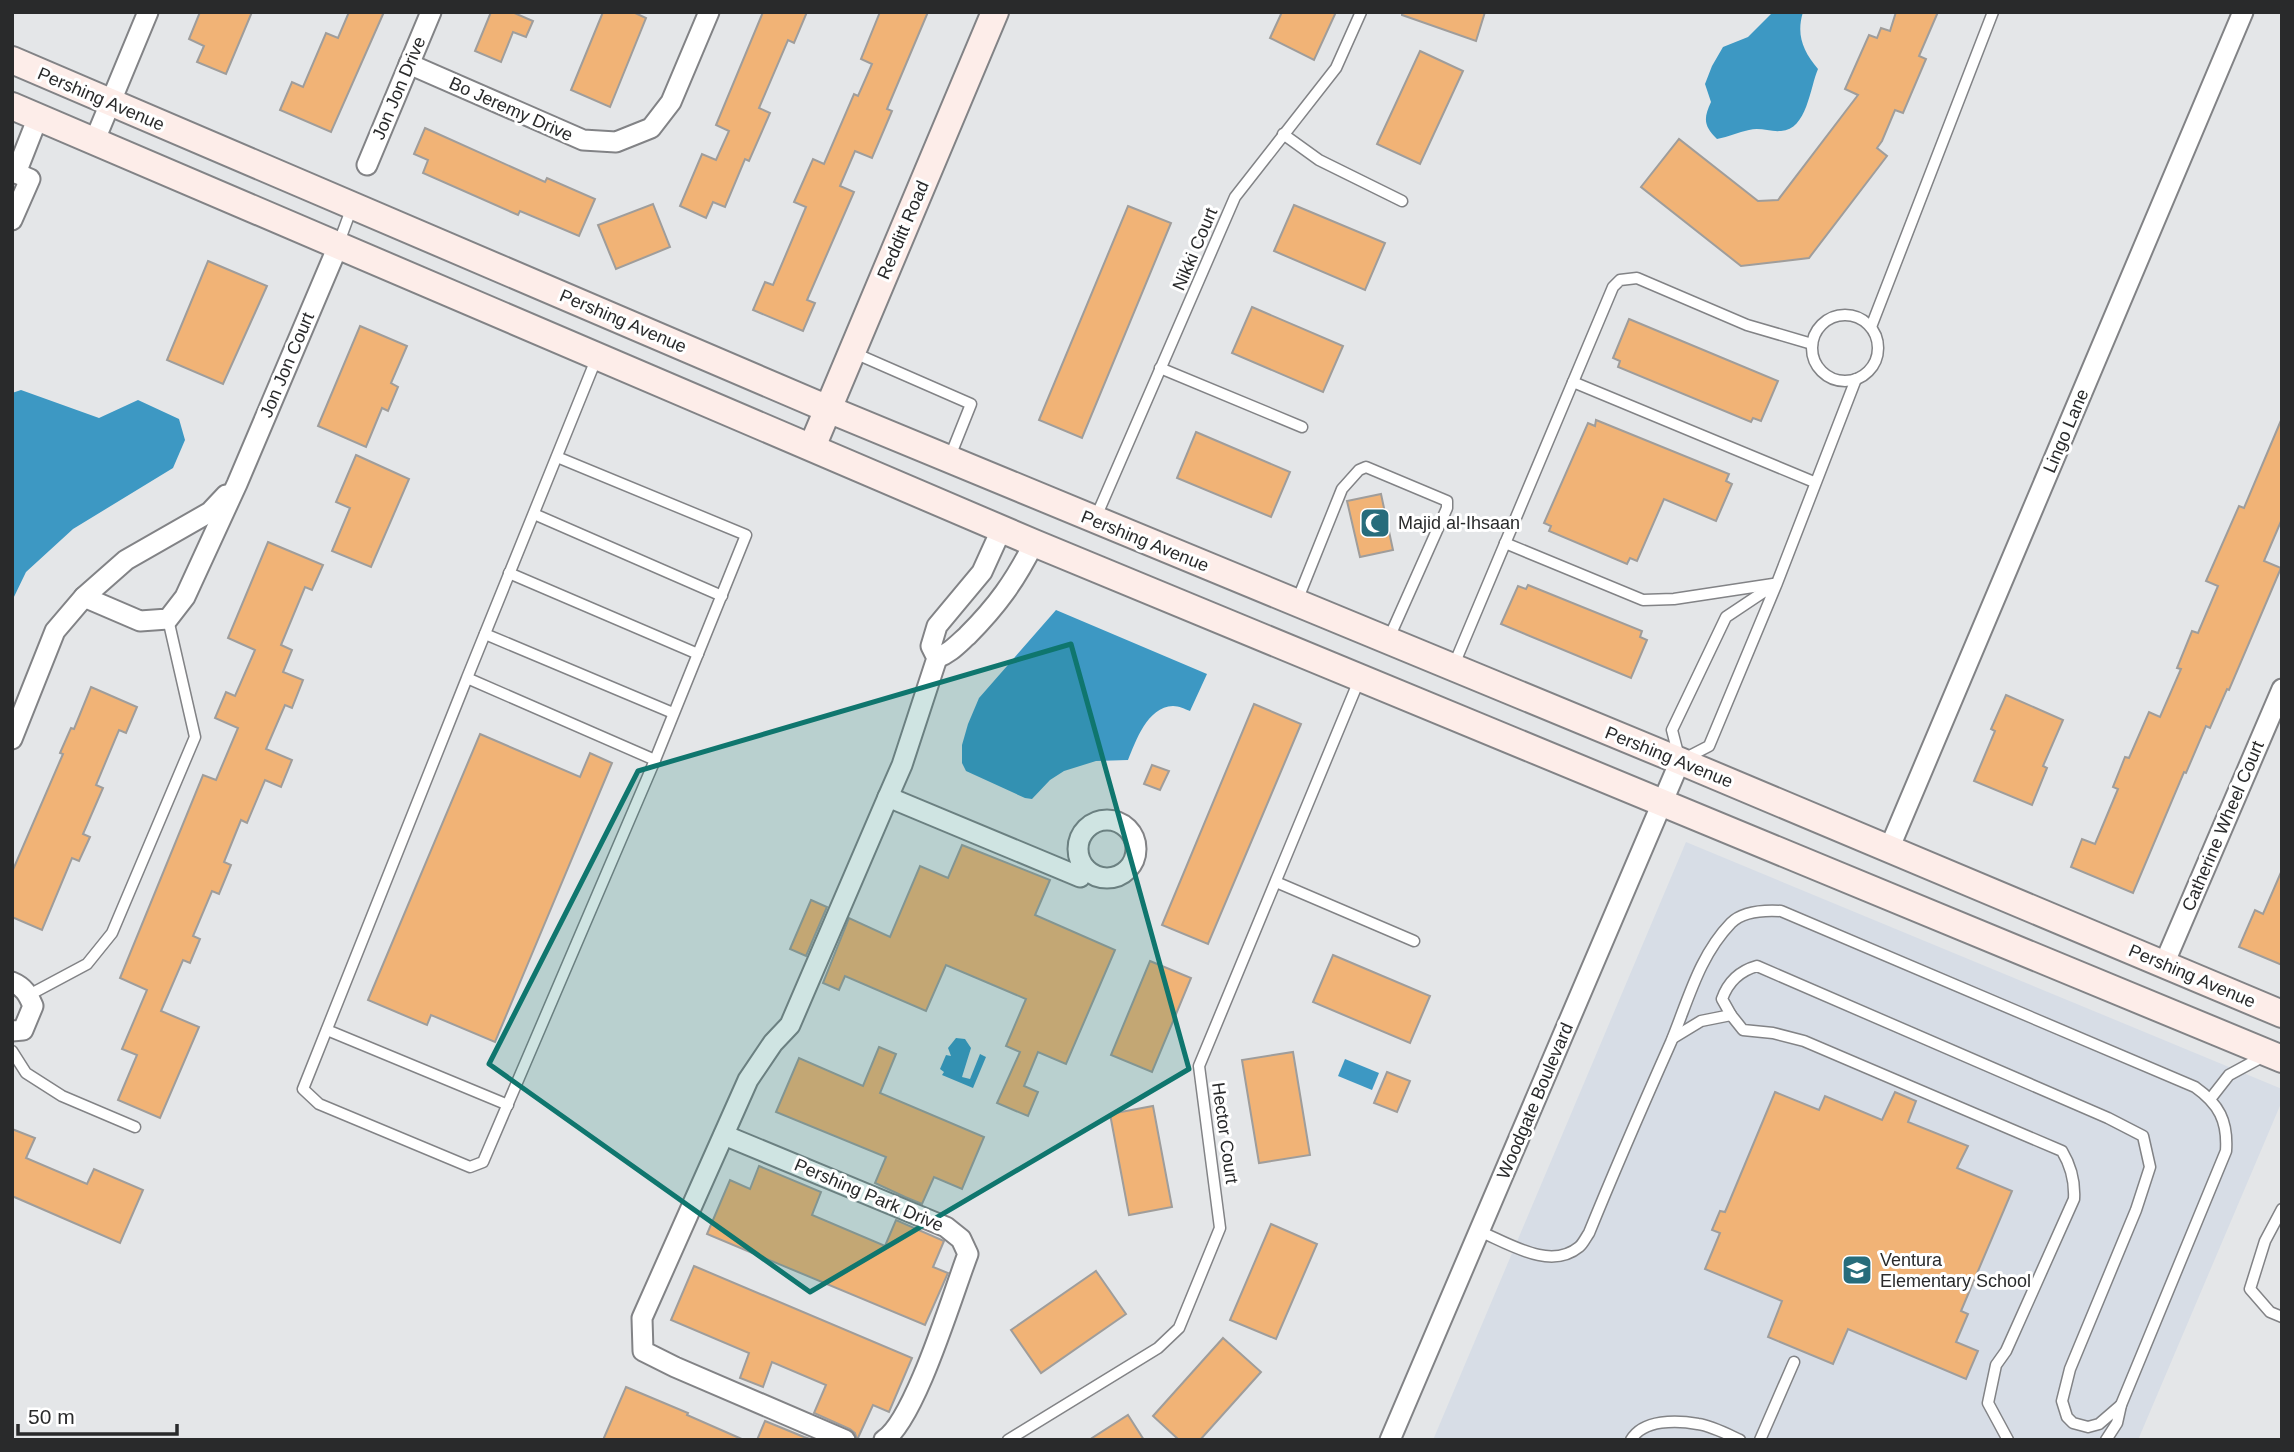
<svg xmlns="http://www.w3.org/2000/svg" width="2294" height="1452" viewBox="0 0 2294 1452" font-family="Helvetica,sans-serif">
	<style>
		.built { fill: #d7dde6 }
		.water { fill: #3d98c3 }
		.building { fill: #f1b376; stroke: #9f9d9b; stroke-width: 2 }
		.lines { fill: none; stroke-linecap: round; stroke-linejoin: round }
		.lane-casing { stroke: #828386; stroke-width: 13 }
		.street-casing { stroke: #828386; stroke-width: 23 }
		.secondary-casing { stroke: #828386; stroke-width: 30 }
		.lane { stroke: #fff; stroke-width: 10 }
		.street { stroke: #fff; stroke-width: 19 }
		.secondary { stroke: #fdede9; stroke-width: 26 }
		.marked { fill: #0f766e; fill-opacity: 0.2; stroke: #0f766e; stroke-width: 5; stroke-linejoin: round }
		.labels { text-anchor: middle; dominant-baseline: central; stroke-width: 6; stroke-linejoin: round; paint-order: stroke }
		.street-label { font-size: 18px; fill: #292a2b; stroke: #fff }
		.poi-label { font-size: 18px; fill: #292a2b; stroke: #fff; text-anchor: start }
	</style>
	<rect width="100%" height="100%" fill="#e4e6e8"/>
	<polygon class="built" points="1686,842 2282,1089 2282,1101 2138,1440 1433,1440"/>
	<g class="water">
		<path d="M1773,12H1803C1796,35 1803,51 1818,69C1810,87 1807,130 1781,131C1770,132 1760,127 1749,130C1738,132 1729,137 1717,139C1704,126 1703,119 1711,102L1705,84L1712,66L1723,47L1748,37Z"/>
		<polygon points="21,390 99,418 138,400 179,419 185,440 173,468 73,529 26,572 12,601 12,393"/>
		<path d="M1056,610L1207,674L1190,711C1185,709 1179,706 1173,706C1147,707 1136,741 1128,760L1096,761L1064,771L1050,780L1032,799L1025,798L966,771L962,763V745L968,724L979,698Z"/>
		<polygon points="956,1038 965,1039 971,1048 962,1077 970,1079 980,1054 986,1057 973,1088 942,1075 944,1072 940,1069 946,1055 951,1056 948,1048"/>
		<polygon points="1345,1059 1379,1073 1372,1090 1338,1076"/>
	</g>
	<g class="building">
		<polygon points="200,12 252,12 226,74 197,62 204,46 189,39"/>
		<polygon points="349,12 384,12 331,132 280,110 292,82 303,87 326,33 338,38"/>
		<polygon points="491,12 512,12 533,21 526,37 513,32 501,62 475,51"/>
		<polygon points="603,12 633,12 646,18 610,107 571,90"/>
		<polygon points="763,12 807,12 794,43 788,40 759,108 770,113 749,161 745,159 725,207 713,202 706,218 680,206 702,154 716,160 729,131 716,125"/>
		<polygon points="880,12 928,12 887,109 892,111 872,158 855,151 840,186 854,192 807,300 815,303 803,331 753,310 765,282 773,285 806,207 794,202 813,159 824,164 854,94 858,96 872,64 861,59"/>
		<polygon points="1282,12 1336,12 1314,60 1270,38"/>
		<polygon points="1402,12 1485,12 1476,41 1402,15"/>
		<polygon points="1896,12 1938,12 1919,56 1926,59 1903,113 1895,110 1882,141 1877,148 1887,156 1809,258 1741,266 1641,187 1679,139 1758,201 1778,200 1858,95 1845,89 1869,35 1877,38 1881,28 1890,31"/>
		<polygon points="1420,51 1463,71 1420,164 1377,144"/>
		<polygon points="425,128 545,182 547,178 595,199 579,236 520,211 518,215 423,173 428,160 414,154"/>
		<polygon points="653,204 670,247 616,269 598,225"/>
		<polygon points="1294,205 1385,243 1365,290 1274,251"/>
		<polygon points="1128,206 1171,223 1082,438 1039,420"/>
		<polygon points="208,261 267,286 223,384 167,360"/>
		<polygon points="1252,307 1343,346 1323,392 1232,353"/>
		<polygon points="1629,319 1778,381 1761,421 1753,418 1751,422 1618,367 1620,361 1613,358"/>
		<polygon points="360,326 407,346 391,383 398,387 388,411 382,408 366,447 318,426"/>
		<polygon points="2282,418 2282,519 2264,561 2281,568 2229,690 2227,689 2210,728 2206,726 2186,773 2184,772 2133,893 2071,867 2082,839 2095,844 2118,789 2113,787 2125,757 2129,758 2149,712 2160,717 2181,669 2177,668 2192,631 2198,633 2218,586 2206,581 2239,506 2244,508"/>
		<polygon points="1596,420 1729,474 1726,481 1732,484 1716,521 1664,499 1637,561 1630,558 1627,564 1549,531 1551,526 1544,523 1588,423 1595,426"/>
		<polygon points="1196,432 1290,472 1271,517 1177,478"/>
		<polygon points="356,455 409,479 371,567 332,551 350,508 336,502"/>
		<polygon points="1381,494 1393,550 1360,557 1347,501"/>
		<polygon points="268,542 323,565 312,590 305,587 281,645 292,650 283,672 303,680 292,708 285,705 266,749 292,760 281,787 265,780 247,823 241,820 224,862 231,865 219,894 212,891 193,936 200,939 190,963 183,960 161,1011 199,1027 160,1118 118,1100 137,1055 122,1049 147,990 120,978 203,775 216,780 238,728 215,718 226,692 235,696 255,650 228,638"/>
		<polygon points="1528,585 1642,631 1640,637 1647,640 1631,678 1501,624 1518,586 1526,589"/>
		<polygon points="91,687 137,707 126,733 119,730 96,785 103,788 83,834 90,837 79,861 72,858 42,930 12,917 12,872 63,754 60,753 71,728 74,729"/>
		<polygon points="2006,695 2063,720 2043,766 2047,768 2032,805 1974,781 1995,731 1991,729"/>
		<polygon points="1254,704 1301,724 1208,944 1162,925"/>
		<polygon points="480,734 580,777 590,753 612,763 495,1042 431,1015 427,1025 368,1000"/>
		<polygon points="1152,765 1169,771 1160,790 1144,784"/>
		<polygon points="962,845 1050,880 1035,915 1115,950 1066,1064 1038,1052 1024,1086 1038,1092 1028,1116 997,1103 1020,1052 1006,1046 1026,999 946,965 926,1011 845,976 839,990 823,983 849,918 890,937 920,866 948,878"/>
		<polygon points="2282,870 2282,965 2239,947 2255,910 2263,914"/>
		<polygon points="811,900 827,907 806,956 790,949"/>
		<polygon points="1333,955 1430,996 1410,1043 1313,1002"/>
		<polygon points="1150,961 1191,978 1152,1072 1111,1055"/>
		<polygon points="879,1047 896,1054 880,1093 984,1137 962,1189 934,1177 922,1204 905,1197 875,1183 886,1157 776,1112 799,1058 863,1086"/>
		<polygon points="1293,1052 1310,1155 1259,1163 1242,1060"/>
		<polygon points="1387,1072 1410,1081 1397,1112 1374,1103"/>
		<polygon points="1775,1092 1819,1110 1825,1096 1882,1120 1895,1092 1916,1101 1908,1122 1968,1146 1957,1168 2012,1191 1961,1311 1968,1314 1956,1342 1978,1351 1966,1379 1848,1329 1833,1364 1768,1337 1782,1301 1705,1269 1720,1233 1712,1230 1720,1211 1725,1212"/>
		<polygon points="1153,1106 1172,1207 1129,1215 1110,1114"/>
		<polygon points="12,1129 35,1138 26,1158 87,1184 94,1169 143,1190 120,1243 12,1196"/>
		<polygon points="759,1166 821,1192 812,1215 885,1246 896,1220 944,1241 933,1267 948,1273 925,1325 707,1234 730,1180 750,1189"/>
		<polygon points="1271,1224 1317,1244 1276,1339 1230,1320"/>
		<polygon points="694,1266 912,1358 889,1412 873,1405 857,1440 855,1433 850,1429 814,1413 826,1385 772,1362 763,1387 740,1378 749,1353 671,1320"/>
		<polygon points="1096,1271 1126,1314 1041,1373 1011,1330"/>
		<polygon points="1223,1338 1261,1372 1200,1440 1179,1440 1153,1416"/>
		<polygon points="626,1387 688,1413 687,1415 744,1440 603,1440"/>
		<polygon points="1128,1415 1144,1440 1089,1440"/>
		<polygon points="765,1421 804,1437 813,1440 757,1440"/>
	</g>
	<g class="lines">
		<g class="lane-casing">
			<g id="lane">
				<polyline points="1283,134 1319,160 1402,201"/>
				<polyline points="338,245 352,207"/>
				<circle cx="1845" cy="348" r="33"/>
				<polyline points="1871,327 1993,12"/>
				<polyline points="852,352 971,404 949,459"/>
				<polyline points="1160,368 1302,427"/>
				<polyline points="1573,382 1814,482"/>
				<polyline points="557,457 746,535 655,760"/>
				<polyline points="534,514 722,596"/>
				<polyline points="1096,517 1235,197 1336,68 1361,12"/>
				<polyline points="1505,543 1643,600 1674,599 1773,584"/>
				<polyline points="509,573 698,654"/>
				<polyline points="1777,583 1726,617 1672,730 1680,761 1709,746 1777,583 1856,379"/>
				<polyline points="1297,601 1342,489 1359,470 1366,467 1447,501 1447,508 1389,638"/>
				<polyline points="485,634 673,713"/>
				<polyline points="1453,667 1613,287 1620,280 1637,278 1747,325 1812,344"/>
				<polyline points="467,678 303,1089 319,1104 470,1167 483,1162 655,760 467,678 597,357"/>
				<polyline points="1276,882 1414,941"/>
				<polyline points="29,995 87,964 112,933 195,737 168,619"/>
				<polyline points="327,1030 508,1105"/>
				<polyline points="1673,1038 1701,1021 1731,1015"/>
				<polyline points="12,1051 26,1073 62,1096 135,1127"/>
				<polyline points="2211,1098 2229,1075 2264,1056"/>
				<polyline points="2282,1209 2265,1241 2250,1289 2270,1312 2282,1317"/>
				<path d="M1479,1231C1508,1243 1550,1271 1579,1247C1583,1244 1586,1237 1589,1233C1615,1169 1643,1105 1671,1042C1688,1001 1699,956 1731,923C1743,911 1764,910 1781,911L2195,1087C2219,1104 2228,1121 2226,1151L2121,1405L2117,1423L2106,1440"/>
				<polyline points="1008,1440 1158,1348 1179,1328 1220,1228 1199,1066 1360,678"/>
				<path d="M1631,1440C1643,1419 1677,1420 1698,1424C1712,1426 1727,1434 1740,1440"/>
				<polyline points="1760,1440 1794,1362"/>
				<path d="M2008,1440L1988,1403L1996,1365L2006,1351L2074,1199C2075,1182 2071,1166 2062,1151L1804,1041L1773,1033L1743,1030L1731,1015L1722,999C1728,982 1739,971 1757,966L2108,1118L2143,1136L2150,1167L2136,1210L2070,1369L2062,1401L2067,1417L2073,1423L2088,1427L2099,1424L2121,1405"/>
			</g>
		</g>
		<g class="street-casing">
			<g id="street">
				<polyline points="409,64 583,140 616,142 651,128 671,102 709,12"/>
				<polyline points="94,142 148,12"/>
				<polyline points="367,165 431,12"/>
				<polyline points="12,171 16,173 38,117"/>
				<polyline points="12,220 30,179 16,173"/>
				<polyline points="84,597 140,621 168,619 185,597 237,484 338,246"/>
				<path d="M937,658C950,653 957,645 967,636C997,606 1015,581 1034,543"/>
				<polyline points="12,739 55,631 84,597 126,560 210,512 226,495"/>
				<polyline points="888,797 1080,877 1084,867"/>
				<circle cx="1107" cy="849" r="29"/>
				<polyline points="1889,849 2243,12"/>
				<polyline points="2164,964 2282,689"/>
				<path d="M12,982C24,987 28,994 33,1006L23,1030L12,1031"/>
				<path d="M724,1135L946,1227L961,1239L968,1254C953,1293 915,1420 884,1440"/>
				<polyline points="845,1440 675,1367 643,1351 642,1318 748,1080 773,1043 790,1025 888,797 902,765 937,658 931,646 937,626 982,572 1002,528"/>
				<polyline points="1390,1440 1680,761"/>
			</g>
		</g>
		<g class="secondary-casing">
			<g id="secondary">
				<polyline points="12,60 828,409 1680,761 2282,1014"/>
				<polyline points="12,106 1034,543 2282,1059"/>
				<polyline points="812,447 995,12"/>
			</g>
		</g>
		<use href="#lane" class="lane"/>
		<use href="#street" class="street"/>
		<use href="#secondary" class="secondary"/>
	</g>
	<path class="marked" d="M1071,644L1189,1069L810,1292L489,1064L638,771Z"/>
	<defs>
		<g id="mosque-square" transform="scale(1.575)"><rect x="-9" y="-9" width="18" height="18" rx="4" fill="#276c7b" stroke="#fff"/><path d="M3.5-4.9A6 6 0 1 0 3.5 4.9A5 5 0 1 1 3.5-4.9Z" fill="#fff"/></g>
		<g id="school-square" transform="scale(1.575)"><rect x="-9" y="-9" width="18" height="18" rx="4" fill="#276c7b" stroke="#fff"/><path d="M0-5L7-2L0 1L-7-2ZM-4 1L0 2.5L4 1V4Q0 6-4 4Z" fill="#fff"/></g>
	</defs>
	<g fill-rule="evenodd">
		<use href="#mosque-square" x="1375" y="523"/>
		<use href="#school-square" x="1857" y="1270"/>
	</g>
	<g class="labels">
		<g class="street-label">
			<text transform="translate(399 88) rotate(-67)">Jon Jon Drive</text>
			<text transform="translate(101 99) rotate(23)">Pershing Avenue</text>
			<text transform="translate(511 109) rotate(24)">Bo Jeremy Drive</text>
			<text transform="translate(903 230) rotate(-67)">Redditt Road</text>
			<text transform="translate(1195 249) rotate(-67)">Nikki Court</text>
			<text transform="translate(623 321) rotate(23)">Pershing Avenue</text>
			<text transform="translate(287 365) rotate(-67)">Jon Jon Court</text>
			<text transform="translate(2066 431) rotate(-67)">Lingo Lane</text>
			<text transform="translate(1145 541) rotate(22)">Pershing Avenue</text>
			<text transform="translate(1669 757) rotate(22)">Pershing Avenue</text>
			<text transform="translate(2223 826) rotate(-67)">Catherine Wheel Court</text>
			<text transform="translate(2192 976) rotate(23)">Pershing Avenue</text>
			<text transform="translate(1535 1101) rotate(-67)">Woodgate Boulevard</text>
			<text transform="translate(1225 1133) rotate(82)">Hector Court</text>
			<text transform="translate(869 1195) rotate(23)">Pershing Park Drive</text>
		</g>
		<g class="poi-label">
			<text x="1398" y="523">Majid al-Ihsaan</text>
			<text x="1880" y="1260">Ventura<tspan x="1880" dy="21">Elementary School</tspan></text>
		</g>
	</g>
	<rect width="2294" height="1452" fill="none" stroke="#292a2b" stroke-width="28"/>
	<path d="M18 1424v10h159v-10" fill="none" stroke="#292a2b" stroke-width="3.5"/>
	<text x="28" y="1424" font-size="21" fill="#292a2b" stroke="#ffffff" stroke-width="5" paint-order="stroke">50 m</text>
</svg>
